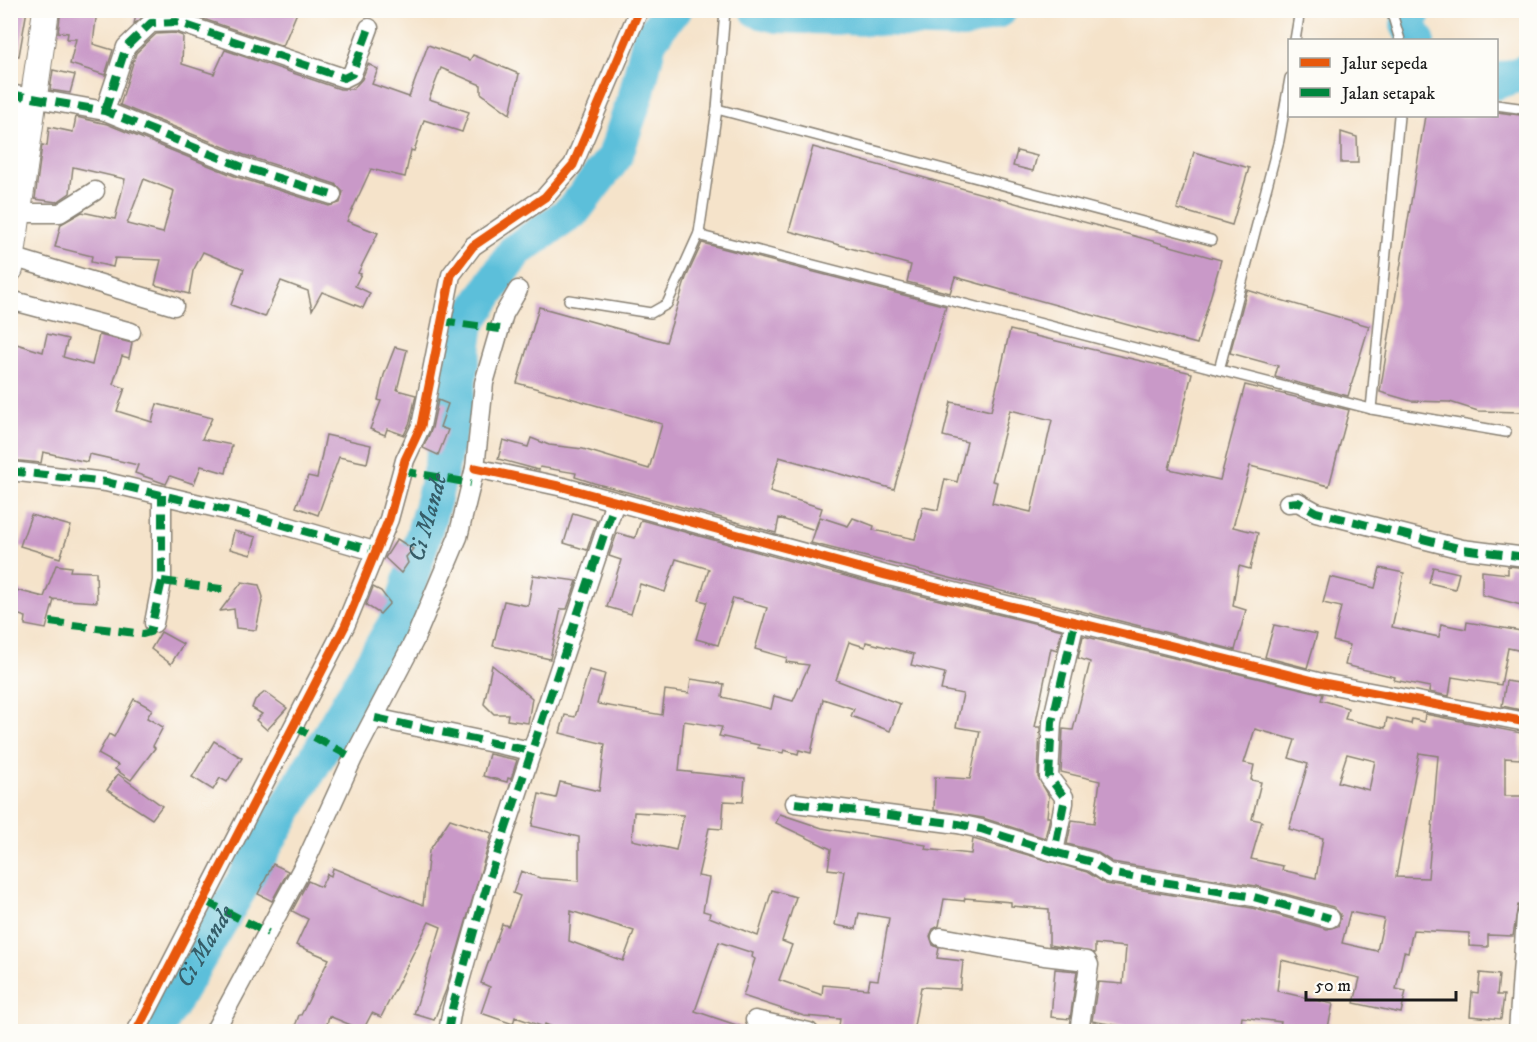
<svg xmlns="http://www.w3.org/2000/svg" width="1537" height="1042" viewBox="0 0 1537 1042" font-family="'IM FELL DW Pica',serif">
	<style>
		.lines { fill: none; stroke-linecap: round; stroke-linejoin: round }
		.river { stroke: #5bbfda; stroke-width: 36 }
		.building { fill: #c999c8; fill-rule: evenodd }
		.service-casing { stroke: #888073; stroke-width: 12 }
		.minor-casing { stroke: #888073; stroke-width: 21 }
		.secondary-casing { stroke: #888073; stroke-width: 28 }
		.service { stroke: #fff; stroke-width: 9 }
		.minor { stroke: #fff; stroke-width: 18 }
		.secondary { stroke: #fff; stroke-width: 26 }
		.quiet { stroke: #00873e; stroke-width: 8; stroke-dasharray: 15 8; stroke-linecap: butt }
		.cycleway-casing { stroke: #fdfcf7; stroke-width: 13 }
		.cycleway { stroke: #e8590c; stroke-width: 9 }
		.labels { text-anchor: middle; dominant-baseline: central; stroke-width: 4.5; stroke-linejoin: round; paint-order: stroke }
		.water-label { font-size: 24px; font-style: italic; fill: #355d68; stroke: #fdfcf7 }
	</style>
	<rect width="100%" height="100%" fill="#fdfcf7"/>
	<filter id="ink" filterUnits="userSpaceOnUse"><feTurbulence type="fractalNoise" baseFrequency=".0167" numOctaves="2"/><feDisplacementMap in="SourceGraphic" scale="12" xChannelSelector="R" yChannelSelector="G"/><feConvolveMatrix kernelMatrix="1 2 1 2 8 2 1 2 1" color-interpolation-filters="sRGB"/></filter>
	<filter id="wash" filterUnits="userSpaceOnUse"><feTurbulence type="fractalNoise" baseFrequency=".008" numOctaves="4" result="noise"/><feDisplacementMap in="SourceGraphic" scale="24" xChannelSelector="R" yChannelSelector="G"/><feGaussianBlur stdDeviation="1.35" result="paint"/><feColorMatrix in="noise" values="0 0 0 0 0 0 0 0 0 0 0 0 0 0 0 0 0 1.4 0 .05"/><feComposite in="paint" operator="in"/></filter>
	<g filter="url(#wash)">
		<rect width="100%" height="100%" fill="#f5e3ca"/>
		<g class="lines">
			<g class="river">
				<polyline points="758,10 777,15 963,21 999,10"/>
				<polyline points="1414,10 1408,25 1417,40"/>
				<polyline points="1496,82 1526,72"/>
				<path id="s1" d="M155,1032L400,616L434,498L453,417L467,324L515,251L573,211L615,156L637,92L649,41L666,17L674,10"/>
			</g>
		</g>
		<g id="blocks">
			<g class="building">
				<polygon points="10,10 27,10 19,56 10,56"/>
				<polygon points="61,10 97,10 93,44 113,50 105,75 70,64 76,39 67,39 68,33 58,32"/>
				<polygon points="137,10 298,10 283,46 180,11 150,12 134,24"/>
				<path d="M175,33L183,36L182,64L214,74L225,50L340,89H353L362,79L368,64L378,69L372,84L409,97L428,45L470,60L473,55L519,74L510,114L481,93V85L441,68L429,99L469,112L462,132L424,120L414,151L411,150L405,177L371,169L347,221L378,233L358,273L361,274L355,286L370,293L363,308L322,292L312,310L308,291L281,281L265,317L231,305L244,269L203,252L193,271L189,294L155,285L161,260L115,258L113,267L91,262L92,256L55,247L61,224L82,212L115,219L125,179L73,167L70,193L57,202L35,199L42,145L47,146L49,127L73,132L76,117L107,124L237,177L329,206L340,203L343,192L335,184L244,155L120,105L136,53L156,34ZM144,179L174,191L163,233L127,224Z"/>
				<polygon points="53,70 75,75 70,93 50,90"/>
				<polygon points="1497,112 1527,116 1527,380 1522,412 1478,411 1450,402 1411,401 1380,392 1425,116 1497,116"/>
				<polygon points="1341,132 1357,137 1358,163 1341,163"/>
				<polygon points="813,147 1221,260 1197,344 955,277 950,293 907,282 911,265 789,231"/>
				<polygon points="1017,151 1037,156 1033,171 1013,166"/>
				<polygon points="1194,152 1249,168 1232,225 1177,209"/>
				<polygon points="702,243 946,306 894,489 779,457 770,492 822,508 815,530 779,518 776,533 594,483 575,477 576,473 540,467 539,470 498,459 503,440 528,447 531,438 549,445 583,449 649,469 662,424 517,383 539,307 666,342 686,278"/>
				<polygon points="1247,290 1369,326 1348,396 1275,377 1278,366 1230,353"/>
				<path d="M1010,330L1192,373L1169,469L1220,480L1245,385L1349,410L1329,486L1250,466L1233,527L1258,533L1250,569L1239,566L1233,606L1246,610L1235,650L811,543L820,517L848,526L853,518L874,526L873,530L915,539L923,507L938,510L945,479L957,482L967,442L943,436L951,402L991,411ZM1010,410L1052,420L1031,512L992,503L997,482L992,481Z"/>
				<polygon points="47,334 68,339 63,357 92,365 99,335 132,343 129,358 122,356 113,384 125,388 117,411 152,422 157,404 212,418 202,439 232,445 226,473 201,466 194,484 170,476 166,484 135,473 138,465 89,454 87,462 43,452 41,463 10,460 10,342 43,352"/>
				<polygon points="395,347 407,350 397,390 416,395 410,422 404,435 387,429 385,435 370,429 381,401 378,400 384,375"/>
				<polygon points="438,400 448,404 440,427 448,430 438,455 423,448 432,428"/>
				<polygon points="326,435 371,445 367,463 339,457 318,515 296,507 308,476 317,478"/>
				<polygon points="573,513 597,520 587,550 564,543"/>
				<polygon points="31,515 71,526 60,558 20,546"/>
				<path d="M641,520L882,586L1062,630L1057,650L1051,648L1035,727H1040L1038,777L1049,796L1047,817H1050L1045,838L983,818L934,810L935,777L970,779L980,731L956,727L963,694L941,690L945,673L911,665L914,654L866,642L865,647L849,642L836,680L900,704L890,731L851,716L854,709L823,699L811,753L799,750L798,754L784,750L783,753L758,748L759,745L719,736L722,727L684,721L679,771L745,778L743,802L724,801L722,829L709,828L698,876L709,878L703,911L710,913L709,917L758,936L772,890L796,897L782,941L792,945L779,980L822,995L823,985L868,989L870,979L878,980L889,918L859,913L856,929L835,925L844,871L828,869L831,849L776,823L780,814L822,828L926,845L925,849L971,854L973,839L1087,872L1106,884L1252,908L1327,929L1338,926L1341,915L1333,907L1256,886L1112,862L1095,851L1067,844L1072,820L1094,823L1100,781L1061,772L1063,729L1073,730L1090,662L1078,658L1083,636L1323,694L1321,700L1348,708L1345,719L1385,728L1387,718L1411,724L1412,719L1424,722L1425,714L1521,733L1520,759L1505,758V796H1527V906L1518,905L1513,936L1488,935V947L1469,946V933L1413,930L1408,953L1404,952L1396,989L1406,991L1401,1013L1354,1003L1360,978L1281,960L1277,991L1333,1004L1327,1032H1278L1281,1022L1242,1017L1240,1032H1155L1092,1021L1098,982L1123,984L1126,947L1095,944V953L1049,945V909L1011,906V902L965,898L964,901L944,899L939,926L933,929L930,936L933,945L939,948L937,958L963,961L960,989L921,987L913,1032H873L839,1026L840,1019L804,1016L743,996L755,959L752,957L753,953L719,942L695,1011L748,1029L747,1032H565L545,1024L544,1027L515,1017L513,1024L481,1013L490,987L481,983L502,924L508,926L520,896L513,893L521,871L540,878L579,881V837L532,826L539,794L556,798L560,782L599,791L605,744L560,733L565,715L575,717L589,670L605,674L597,704L662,715L665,690L689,693L691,679L724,684L722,697L771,709L774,696L793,701L809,665L786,662L787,658L755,649L767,608L733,598L718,645L696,639L707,602L699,600L709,569L676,559L665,592L640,584L631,614L607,607L621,560L609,556L617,533L635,538ZM1255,729L1295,740L1289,758L1308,764L1289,829L1323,838L1316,878L1282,870L1283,866L1251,859L1262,821L1252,819L1261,782L1251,780L1254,765L1244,763ZM1419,753L1438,756L1428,878L1396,877ZM1347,754L1375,761L1369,790L1338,782ZM634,812L684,815L676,850L632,840ZM571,911L634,931L623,961L569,941ZM1350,912L1384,919L1377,951L1342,943Z"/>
				<polygon points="234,531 256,537 251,555 230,549"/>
				<polygon points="397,539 413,549 406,557 408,563 401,573 385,558"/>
				<polygon points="56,565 71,567 70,571 96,572 97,602 51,599 54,600 46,629 25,625 26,617 10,612 16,590 44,597"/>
				<polygon points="1508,566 1527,568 1525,606 1482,595 1482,571 1508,574"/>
				<polygon points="1433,567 1459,573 1455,589 1429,583"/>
				<polygon points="1380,568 1404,573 1392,627 1439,637 1441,624 1466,629 1467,622 1527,632 1527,652 1508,648 1501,685 1452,677 1449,696 1429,692 1430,687 1394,680 1395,677 1345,665 1350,645 1333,641 1341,607 1323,603 1330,577 1375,588"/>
				<polygon points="533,575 577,581 567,609 561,609 550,659 493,646 504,601 528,606"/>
				<polygon points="242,582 259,585 263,597 256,630 236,628 234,609 220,611"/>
				<polygon points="373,587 381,591 390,603 380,614 366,605"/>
				<polygon points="1274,625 1317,634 1307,668 1265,657"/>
				<polygon points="161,632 183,644 171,664 151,649"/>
				<polygon points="492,665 532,698 528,723 507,720 508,714 494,714 484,704"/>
				<polygon points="1506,681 1525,684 1521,710 1502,706"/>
				<polygon points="265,692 287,708 267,730 256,720 262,714 252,708 255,700"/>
				<polygon points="134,699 152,709 147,718 163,727 153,746 155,748 131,780 115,769 118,765 98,754 109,734 114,737"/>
				<polygon points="214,741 242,758 227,782 220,778 213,790 192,777"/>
				<polygon points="489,754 517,760 511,779 508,778 507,782 483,776"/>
				<polygon points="118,774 162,806 152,819 107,790"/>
				<polygon points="450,819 492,833 446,990 434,1020 414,1014 441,927 429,922 381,1017 372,1013 363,1030 329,1016 327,1024 341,1028 340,1032 293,1032 299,1015 301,1015 329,959 296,945 308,919 292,911 308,881 321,887 327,874 331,876 333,868 423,905 429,851"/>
				<polygon points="273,864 288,871 272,901 258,894"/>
				<polygon points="1055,969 1077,971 1070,1019 1051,1017"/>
				<polygon points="1480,973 1499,975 1497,995 1504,995 1501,1019 1470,1016 1472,992 1478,993"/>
			</g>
		</g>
	</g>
	<g filter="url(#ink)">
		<use href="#blocks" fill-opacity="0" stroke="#888073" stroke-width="1.5"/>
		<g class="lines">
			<g class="service-casing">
				<g id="service">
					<polyline points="1391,10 1400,40"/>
					<polyline points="1295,40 1300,10"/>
					<polyline points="1496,105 1526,109"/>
					<polyline points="717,109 1211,240"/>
					<polyline points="699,233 705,237 1371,409 1506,432"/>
					<polyline points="569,300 651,313 667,304 699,233 717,109 725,10"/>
					<polyline points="1219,370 1279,140 1290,78"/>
					<polyline points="1371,409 1399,116"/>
				</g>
			</g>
			<g class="minor-casing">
				<g id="minor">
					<polyline points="10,94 105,111 240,166 332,195"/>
					<polyline points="105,111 126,47 151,23 177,22 344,78 352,74 369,28"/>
					<polyline points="18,213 60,213 95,191"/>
					<polyline points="12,257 174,306"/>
					<polyline points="10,300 131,332"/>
					<polyline points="475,468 563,487 885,575 1318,682 1526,722"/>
					<polyline points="10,471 106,482 255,517 374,551"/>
					<polyline points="1288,503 1298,502 1316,512 1462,549 1526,557"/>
					<polyline points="154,623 162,581 162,495"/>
					<polyline points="375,718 531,751"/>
					<polyline points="795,803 958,824 981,829 1054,852 1064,803 1064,797 1049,777 1052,722 1075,622"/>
					<polyline points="1054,852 1092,862 1108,873 1254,897 1330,918"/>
					<polyline points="941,937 1044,956 1087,961 1089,965 1079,1032"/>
					<polyline points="755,1020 809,1032"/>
					<polyline points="136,1032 345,626 389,519 405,460 421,426 451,275 473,246 545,197 573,165 639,10"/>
					<polyline points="214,1032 306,861 353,758 414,641 458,537 475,468 484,383 504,314 518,290"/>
					<polyline points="448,1032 452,1009 488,882 615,502"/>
					<polyline points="1518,1032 1526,917"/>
				</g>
			</g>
			<g class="secondary-casing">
				<polyline id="secondary" points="10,269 46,10"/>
			</g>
			<use href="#service" class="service"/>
			<use href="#minor" class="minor"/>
			<use href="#secondary" class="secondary"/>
			<g class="quiet">
				<polyline points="10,94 105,111 240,166 332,195"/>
				<polyline points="105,111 126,47 151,23 177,22 344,78 352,74 369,28"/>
				<polyline points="441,321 500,329"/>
				<polyline points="10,471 106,482 255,517 374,551"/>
				<polyline points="402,471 471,483"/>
				<polyline points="1288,503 1298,502 1316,512 1462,549 1526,557"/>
				<polyline points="162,581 228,590"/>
				<polyline points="50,622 143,634 150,632 162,581 162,495"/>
				<polyline points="375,718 531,751"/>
				<polyline points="294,726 353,758"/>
				<polyline points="795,803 958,824 981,829 1054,852 1064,803 1064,797 1049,777 1052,722 1075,622"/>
				<polyline points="1054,852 1092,862 1108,873 1254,897 1330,918"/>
				<polyline points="205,901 268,933"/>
				<polyline points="448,1032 452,1009 488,882 615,502"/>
			</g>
			<g class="cycleway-casing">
				<g id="cycleway">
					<polyline points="475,468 563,487 885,575 1318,682 1526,722"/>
					<polyline points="136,1032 345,626 389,519 405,460 421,426 451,275 473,246 545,197 573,165 639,10"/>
				</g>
			</g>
			<use href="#cycleway" class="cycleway"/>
		</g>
	</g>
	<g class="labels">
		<g class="water-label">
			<text stroke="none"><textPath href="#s1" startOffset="585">Ci Mande</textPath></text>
			<text stroke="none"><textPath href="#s1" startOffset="99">Ci Mande</textPath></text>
		</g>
	</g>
	<rect width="1537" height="1042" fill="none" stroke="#fdfcf7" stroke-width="36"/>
	<rect x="1288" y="39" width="210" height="78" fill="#fdfcf7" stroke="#a3a29f" stroke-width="1.5"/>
	<rect x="1300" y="58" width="30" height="9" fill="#e8590c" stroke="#a3a29f" stroke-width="1.5"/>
	<text x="1342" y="69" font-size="18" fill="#1c1c1c">Jalur sepeda</text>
	<rect x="1300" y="88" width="30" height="9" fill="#00873e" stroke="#a3a29f" stroke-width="1.5"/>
	<text x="1342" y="99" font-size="18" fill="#1c1c1c">Jalan setapak</text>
	<path d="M1306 991v9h150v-9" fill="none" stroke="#1c1c1c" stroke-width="3"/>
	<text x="1315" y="991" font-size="18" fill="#1c1c1c" stroke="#fdfcf7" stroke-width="4.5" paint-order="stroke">50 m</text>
</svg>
